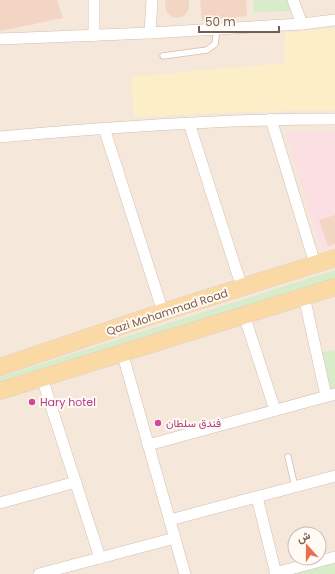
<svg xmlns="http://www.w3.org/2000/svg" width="335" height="574" viewBox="0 0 335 574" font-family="Poppins,Vazirmatn,sans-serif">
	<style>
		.residential { fill: #f5e8da; fill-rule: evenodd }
		.medical { fill: #fbdfe3 }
		.green { fill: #d8ecc9 }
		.sand { fill: #fcefc7 }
		.building { fill: #f3d5c3 }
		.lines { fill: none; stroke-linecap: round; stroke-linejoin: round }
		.lane-casing { stroke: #d1beb0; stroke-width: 7 }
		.street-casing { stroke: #d1beb0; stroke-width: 12 }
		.primary-casing { stroke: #dad1cd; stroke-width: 18 }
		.lane { stroke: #fff; stroke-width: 5.5 }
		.street { stroke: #fff; stroke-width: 11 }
		.primary { stroke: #fbd9a5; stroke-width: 17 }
		.hotel-dot { fill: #d1479c; stroke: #fffaf3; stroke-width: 1.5 }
		.labels { text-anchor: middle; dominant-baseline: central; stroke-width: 4; stroke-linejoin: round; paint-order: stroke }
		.street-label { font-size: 11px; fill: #7a5c4d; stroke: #fffaf3 }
		.hotel-label { font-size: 11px; fill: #b23c85; stroke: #fffaf3; text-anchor: start }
	</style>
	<rect width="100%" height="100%" fill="#fdf6ec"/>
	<path class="residential" d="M0,0H335V574H0ZM295,534H319V558H295Z"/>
	<polygon class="medical" points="285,132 335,132 335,246 322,250"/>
	<g class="green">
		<polygon points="254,0 287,0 292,11 253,12"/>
		<polygon points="335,270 335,281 0,386 0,377"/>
		<polygon points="335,350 335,390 330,392 322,352"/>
		<polygon points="335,557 335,574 276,574"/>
	</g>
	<polygon class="sand" points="335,28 335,110 243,112 134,117 131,77 284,63 285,33"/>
	<g class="building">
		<polygon points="0,0 57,0 63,18 0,31"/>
		<polygon points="165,0 189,0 189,9 184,16 176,18 172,17 166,11"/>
		<polygon points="200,0 246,0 247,16 202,21"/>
		<polygon points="335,215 335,244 328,246 319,220"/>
	</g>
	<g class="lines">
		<g class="lane-casing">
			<g id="lane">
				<polyline points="163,56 207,50 215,44 217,29"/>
				<polyline points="288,457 295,487"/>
			</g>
		</g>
		<g class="street-casing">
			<g id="street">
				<polyline points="293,0 302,24"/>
				<polyline points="150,33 152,0"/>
				<polyline points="94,36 94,0"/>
				<polyline points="0,39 150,33 302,24 335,20"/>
				<polyline points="271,119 315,264"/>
				<polyline points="189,123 242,288"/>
				<polyline points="104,128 163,312"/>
				<path d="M0,137C111,127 223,119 335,119"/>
				<polyline points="304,296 326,396"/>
				<polyline points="244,315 275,410"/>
				<polyline points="122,352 185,574"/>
				<polyline points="42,378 100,558"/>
				<polyline points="148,445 335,394"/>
				<polyline points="257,497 276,574"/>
				<polyline points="0,503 76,482"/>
				<polyline points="170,520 335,476"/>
				<polyline points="275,573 335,557"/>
				<polyline points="39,574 175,538"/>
			</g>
		</g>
		<g class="primary-casing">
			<g id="primary">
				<polyline points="0,367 163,312 335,258"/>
				<polyline points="0,391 335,287"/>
			</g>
		</g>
		<use href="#lane" class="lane"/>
		<use href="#street" class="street"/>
		<use href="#primary" class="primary"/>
	</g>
	<g class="hotel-dot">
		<circle cx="32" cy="402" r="4"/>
		<circle cx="158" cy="423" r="4"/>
	</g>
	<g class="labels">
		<g class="street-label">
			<text transform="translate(167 312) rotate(-18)">Qazi Mohammad Road</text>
		</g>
		<g class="hotel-label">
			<text x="40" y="402">Hary hotel</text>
			<text x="166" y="423">فندق سلطان</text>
		</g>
	</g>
	<g transform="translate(307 546) rotate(339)"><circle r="19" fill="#fffaf3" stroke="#cabbb1"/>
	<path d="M0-3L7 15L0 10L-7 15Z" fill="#e76f51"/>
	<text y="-6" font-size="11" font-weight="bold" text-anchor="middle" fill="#7a5c4d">ش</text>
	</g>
	<path d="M199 26v6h80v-6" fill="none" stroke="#7a5c4d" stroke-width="2"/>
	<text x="205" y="26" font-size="12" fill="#7a5c4d" stroke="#fffaf3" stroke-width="3" paint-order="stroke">50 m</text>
</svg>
